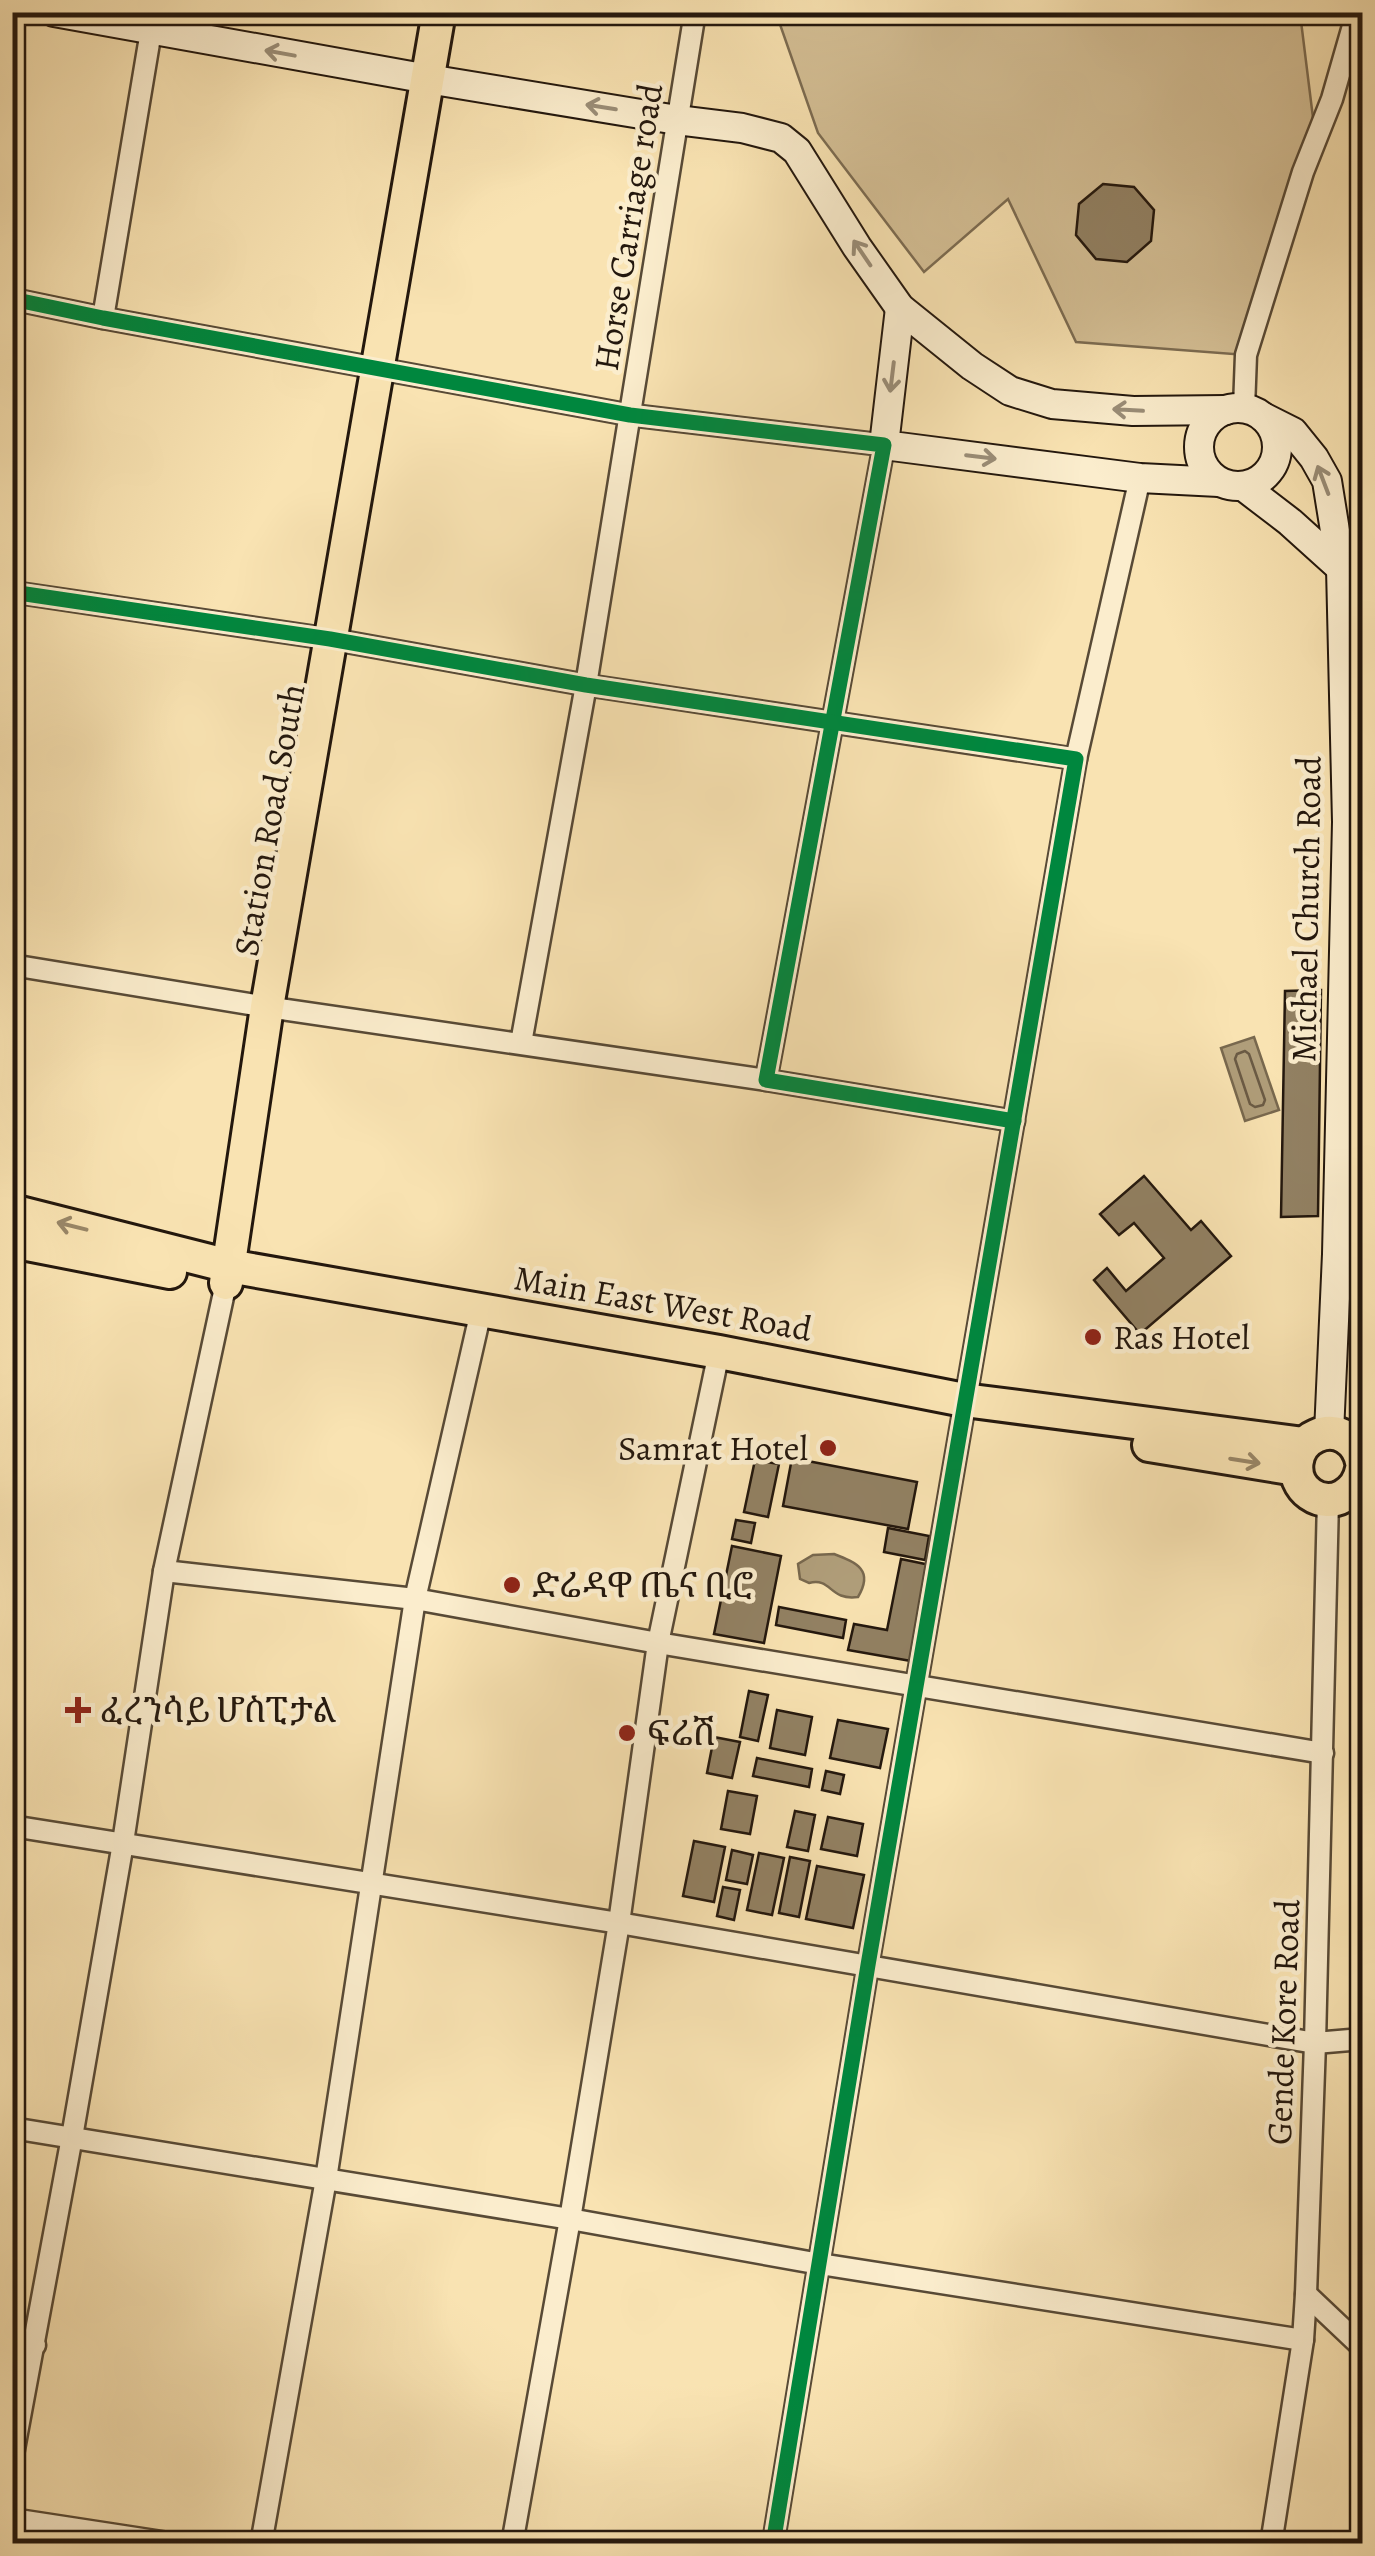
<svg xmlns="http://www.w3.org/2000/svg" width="1375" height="2556" viewBox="0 0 1375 2556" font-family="Alegreya,'Noto Serif Ethiopic',serif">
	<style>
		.green { fill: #d5c096; stroke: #7c6c52; stroke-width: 2.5 }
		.water { fill: #b09e7a; stroke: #78684e; stroke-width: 2.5 }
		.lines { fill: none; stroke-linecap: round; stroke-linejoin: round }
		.shore { stroke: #6a5a44; stroke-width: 2.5 }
		.building { fill: #928163; stroke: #23170d; stroke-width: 2.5 }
		.minor-casing { stroke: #584a36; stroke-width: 25 }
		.secondary-casing { stroke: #23170d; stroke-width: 32 }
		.primary-casing { stroke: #23170d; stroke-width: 38 }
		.minor { stroke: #fbedcd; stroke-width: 20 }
		.secondary { stroke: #fbedcd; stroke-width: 28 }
		.primary { stroke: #f9e3b2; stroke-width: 32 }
		.cycleway-casing { stroke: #fbedcd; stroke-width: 21 }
		.cycleway { stroke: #00873e; stroke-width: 15 }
		.oneway { stroke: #9a8d77 }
		.oneway2 { stroke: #998768 }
		.poi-dot { fill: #8f2418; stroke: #fbedcd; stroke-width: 4 }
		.labels { text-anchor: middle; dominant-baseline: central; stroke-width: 9; stroke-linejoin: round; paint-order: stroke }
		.street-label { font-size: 35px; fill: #23170d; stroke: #fbedcd }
		.poi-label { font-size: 35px; fill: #23170d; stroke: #fbedcd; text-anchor: start }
	</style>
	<rect width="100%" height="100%" fill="#f9e3b2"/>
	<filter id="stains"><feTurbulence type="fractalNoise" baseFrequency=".002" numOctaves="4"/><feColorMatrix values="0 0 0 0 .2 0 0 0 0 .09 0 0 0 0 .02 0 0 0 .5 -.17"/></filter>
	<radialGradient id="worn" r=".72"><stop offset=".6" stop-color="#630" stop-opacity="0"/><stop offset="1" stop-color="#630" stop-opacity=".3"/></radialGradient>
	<polygon class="green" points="776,13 1300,13 1316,142 1246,355 1076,342 1008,199 924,272 818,133"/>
	<g class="water">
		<polygon points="1254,1037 1279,1110 1245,1121 1221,1048"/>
		<path d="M834,1554C857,1563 874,1570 858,1597C829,1601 832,1577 809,1583L800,1579L798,1564L813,1555Z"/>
	</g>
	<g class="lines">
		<polygon class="shore" points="1245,1051 1249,1054 1265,1100 1263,1105 1255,1107 1250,1104 1235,1059 1237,1054"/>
	</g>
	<g class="building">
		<polygon points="1103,184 1134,187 1154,210 1151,241 1127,262 1096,259 1076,235 1079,204"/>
		<polygon points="1321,990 1318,1216 1281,1217 1285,991"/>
		<polygon points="1144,1176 1191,1230 1201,1221 1231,1256 1140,1334 1094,1280 1107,1268 1126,1291 1164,1258 1134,1223 1119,1235 1100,1214"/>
		<polygon points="792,1458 917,1482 908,1529 783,1506"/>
		<polygon points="755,1460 779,1464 768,1517 744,1512"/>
		<polygon points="736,1520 755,1523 751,1543 732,1539"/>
		<polygon points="888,1528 929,1536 925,1560 884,1552"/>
		<polygon points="732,1546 781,1556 764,1643 714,1634"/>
		<polygon points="901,1559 930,1565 911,1661 848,1650 854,1624 887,1630"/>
		<polygon points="779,1607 846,1620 843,1638 776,1625"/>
		<polygon points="749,1691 768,1695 758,1741 740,1737"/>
		<polygon points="777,1710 812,1717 805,1755 770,1748"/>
		<polygon points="838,1720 888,1729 880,1768 830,1758"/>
		<polygon points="714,1737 740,1742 732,1778 707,1773"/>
		<polygon points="757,1758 812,1769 809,1787 753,1776"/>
		<polygon points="826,1771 844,1775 840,1794 822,1790"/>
		<polygon points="728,1791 757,1796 750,1834 721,1829"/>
		<polygon points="795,1811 815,1815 808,1851 787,1847"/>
		<polygon points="828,1817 863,1824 857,1856 821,1849"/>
		<polygon points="694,1841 725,1847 714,1902 683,1896"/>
		<polygon points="732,1850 753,1855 747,1884 726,1880"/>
		<polygon points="759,1853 784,1858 772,1915 747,1910"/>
		<polygon points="790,1857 810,1861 799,1917 779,1913"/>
		<polygon points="817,1866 864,1875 853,1928 806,1919"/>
		<polygon points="723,1887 740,1890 734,1920 717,1916"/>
	</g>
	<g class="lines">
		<g class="minor-casing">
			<g id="minor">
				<polyline points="12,299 103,318 630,415 884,445 766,1080 1014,1121"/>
				<polyline points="103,318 151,31"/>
				<polyline points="1244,408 1246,355 1303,172 1332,99 1357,12"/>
				<polyline points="12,592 330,639 586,685 1076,759 868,1965 773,2544"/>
				<polyline points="1076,759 1140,478"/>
				<polyline points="12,965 267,1007 766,1080"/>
				<polyline points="521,1043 586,685 695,12"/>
				<polyline points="164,1571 415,1599 658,1643 1323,1753"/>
				<polyline points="12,1826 619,1923 1315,2043 1362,2039"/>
				<polyline points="12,2128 570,2219 820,2264 1303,2340"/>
				<polyline points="1306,2294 1362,2347"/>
				<polyline points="12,2341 35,2345"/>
				<polyline points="12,2460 72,2137 122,1849 164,1571 226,1283"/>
				<polyline points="12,2519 175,2544"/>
				<polyline points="261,2544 326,2179 415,1599 478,1324"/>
				<polyline points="512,2544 570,2219 619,1923 658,1643 719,1352"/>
				<polyline points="1271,2544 1303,2340 1306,2294 1315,2043 1328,1500"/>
			</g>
		</g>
		<g class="secondary-casing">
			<g id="secondary">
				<polyline points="54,12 428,79 677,120 742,128 781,138 797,151 857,247 900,308 972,366 1010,391 1052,404 1133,411 1226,410"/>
				<polyline points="900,308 884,445 1140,478 1219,482"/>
				<circle cx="1238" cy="447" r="39"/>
				<polyline points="1263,417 1293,432 1314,458 1327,481 1341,568 1347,822 1337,1254 1329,1433"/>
				<polyline points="1243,486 1290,522 1341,568"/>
			</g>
		</g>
		<g class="primary-casing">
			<g id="primary">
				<polyline points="12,1211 229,1266 719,1352 964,1400 1304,1444"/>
				<polyline points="12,1241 170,1272"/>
				<polyline points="226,1283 267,1007 439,12"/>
				<polyline points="1149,1445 1296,1469"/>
				<path d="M1362,1462C1358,1441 1338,1426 1316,1436C1293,1446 1289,1479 1310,1494C1333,1510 1358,1492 1362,1469"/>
			</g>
		</g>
		<use href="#minor" class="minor"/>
		<use href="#secondary" class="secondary"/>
		<use href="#primary" class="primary"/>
		<g class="cycleway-casing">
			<g id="cycleway">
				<polyline points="12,299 103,318 630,415 884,445 766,1080 1014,1121"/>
				<polyline points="12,592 330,639 586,685 1076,759 868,1965 773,2544"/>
			</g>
		</g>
		<use href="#cycleway" class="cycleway"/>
	</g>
	<defs><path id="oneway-shaft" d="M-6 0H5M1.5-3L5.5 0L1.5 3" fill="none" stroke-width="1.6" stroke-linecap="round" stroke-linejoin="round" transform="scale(2.5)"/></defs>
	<g class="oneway">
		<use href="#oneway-shaft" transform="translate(280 53) rotate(-170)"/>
		<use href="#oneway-shaft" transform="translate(601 107) rotate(-171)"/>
		<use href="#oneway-shaft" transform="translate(862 253) rotate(-124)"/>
		<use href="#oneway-shaft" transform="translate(892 377) rotate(97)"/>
		<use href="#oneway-shaft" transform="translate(1128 410) rotate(-177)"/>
		<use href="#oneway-shaft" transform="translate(981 457) rotate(7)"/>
		<use href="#oneway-shaft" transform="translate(1323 480) rotate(-111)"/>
	</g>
	<g class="oneway2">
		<use href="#oneway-shaft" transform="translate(72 1226) rotate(-166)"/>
		<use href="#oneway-shaft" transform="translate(1245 1461) rotate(9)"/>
	</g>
	<g class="poi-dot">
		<circle cx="1093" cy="1337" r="10"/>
		<circle cx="828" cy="1448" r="10"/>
		<circle cx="512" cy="1585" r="10"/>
		<path d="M73 1695h10v10h10v10h-10v10h-10v-10h-10v-10h10z"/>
		<circle cx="627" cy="1733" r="10"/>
	</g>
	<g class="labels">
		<g class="street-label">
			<text transform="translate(628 227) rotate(-81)">Horse Carriage road</text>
			<text transform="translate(269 820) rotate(-80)">Station Road South</text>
			<text transform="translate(1306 909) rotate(-89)">Michael Church Road</text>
			<text transform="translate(663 1303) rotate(10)">Main East West Road</text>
			<text transform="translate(1283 2022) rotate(-88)">Gende Kore Road</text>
		</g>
		<g class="poi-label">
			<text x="1113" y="1337">Ras Hotel</text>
			<text x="808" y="1448" text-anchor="end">Samrat Hotel</text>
			<text x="532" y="1585">ድሬዳዋ ጤና ቢሮ</text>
			<text x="100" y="1710">ፈረንሳይ ሆስፒታል</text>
			<text x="647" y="1733">ፍሬሽ</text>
		</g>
	</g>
	<rect width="1375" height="2556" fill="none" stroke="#f9e3b2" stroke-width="50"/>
	<rect x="15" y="15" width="1345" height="2526" fill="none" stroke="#23170d" stroke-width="5"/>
	<rect x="25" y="25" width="1325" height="2506" fill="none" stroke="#23170d" stroke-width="2.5"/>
	<rect width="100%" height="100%" filter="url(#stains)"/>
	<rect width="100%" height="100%" fill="url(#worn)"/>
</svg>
